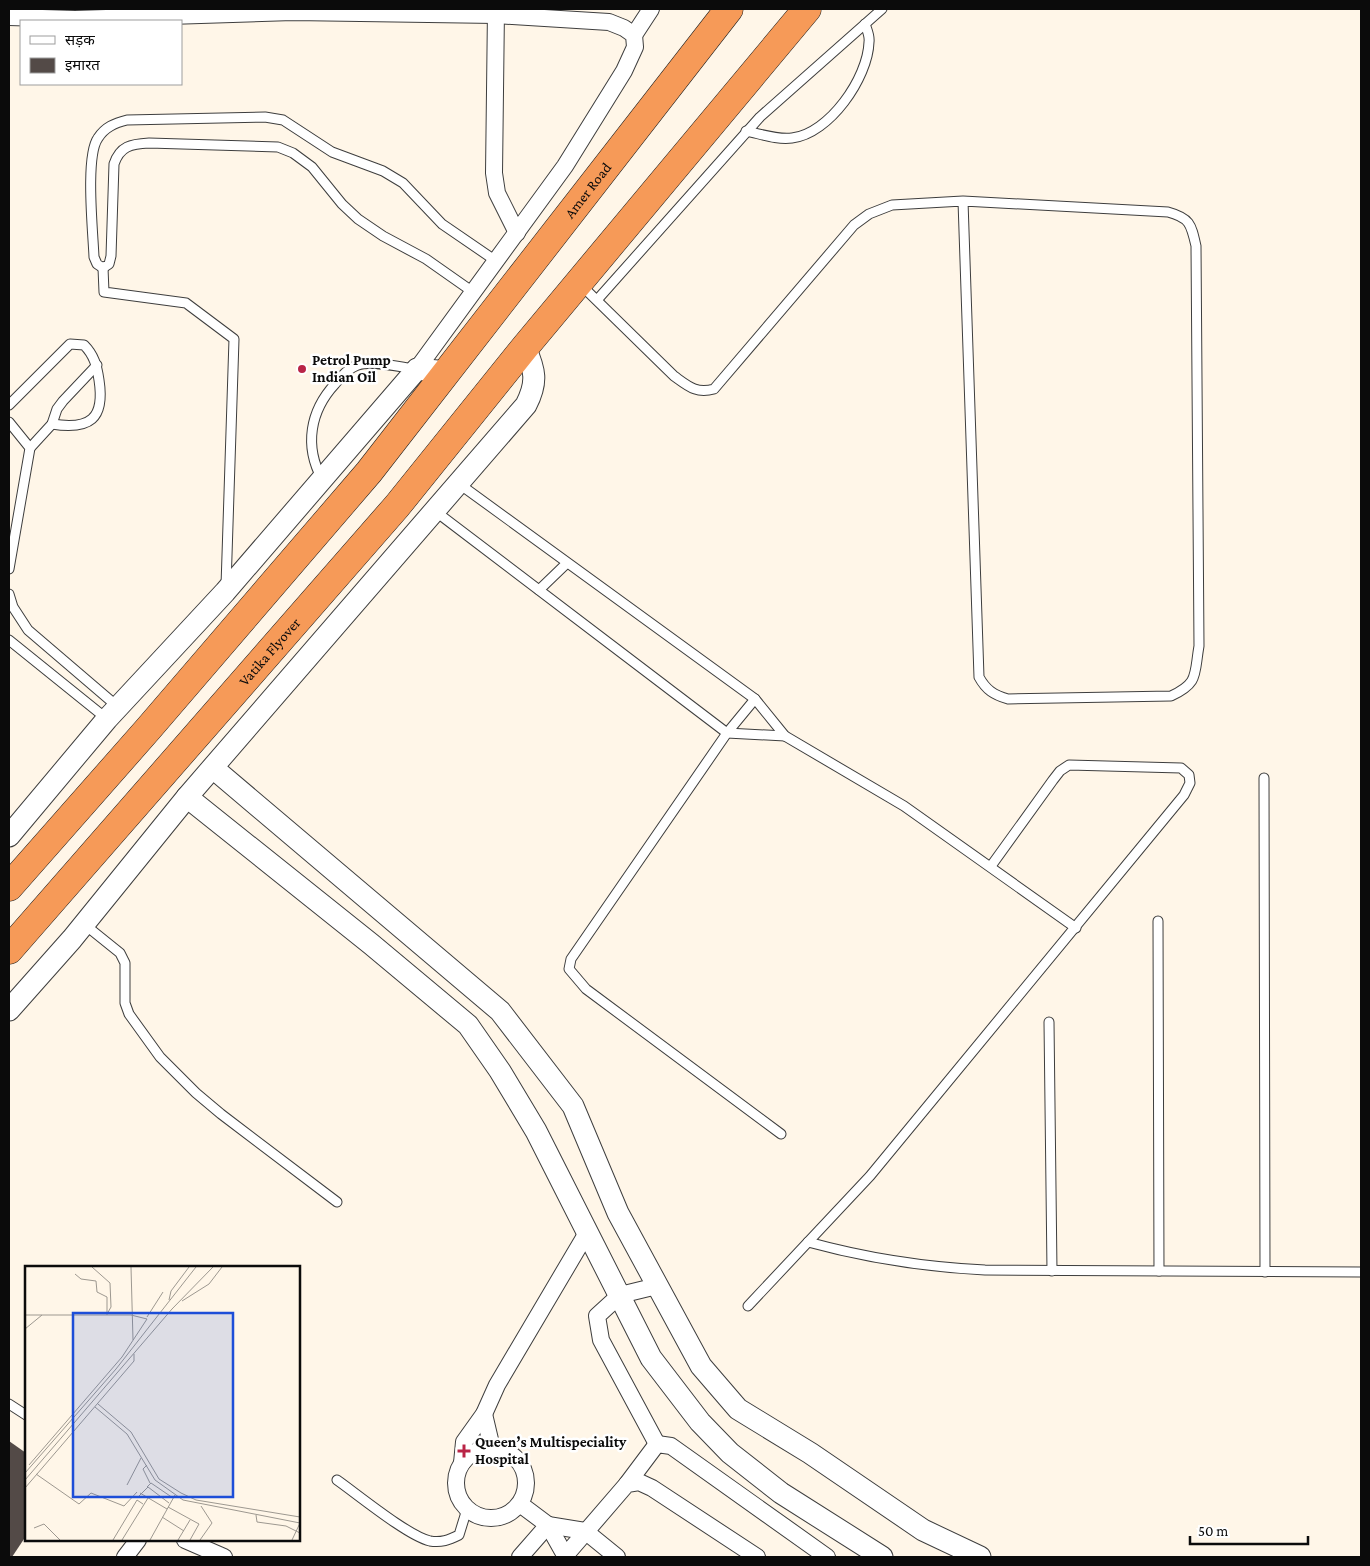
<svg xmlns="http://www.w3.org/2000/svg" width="1370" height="1566" viewBox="0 0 1370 1566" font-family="'Crimson Pro','Noto Sans Devanagari',serif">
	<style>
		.building { fill: #534a47 }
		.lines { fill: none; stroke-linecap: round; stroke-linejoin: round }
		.service-casing { stroke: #3e3e3e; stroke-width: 11 }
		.minor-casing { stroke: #3e3e3e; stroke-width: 18 }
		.tertiary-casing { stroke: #3e3e3e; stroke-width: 23 }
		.trunk-casing { stroke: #1c1c1c; stroke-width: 29 }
		.service { stroke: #fff; stroke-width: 9 }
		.minor { stroke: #fff; stroke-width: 16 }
		.tertiary { stroke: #fff; stroke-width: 21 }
		.trunk { stroke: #f69a58; stroke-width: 28 }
		.poi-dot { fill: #b92446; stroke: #fff; stroke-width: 2 }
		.labels { text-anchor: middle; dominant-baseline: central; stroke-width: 5; stroke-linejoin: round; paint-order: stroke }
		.street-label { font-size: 15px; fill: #0b0b0b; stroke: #fff }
		.poi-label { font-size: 15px; font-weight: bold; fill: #0b0b0b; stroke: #fff; text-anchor: start }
		.inset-road { fill: none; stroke: #9d9890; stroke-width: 1 }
		.view { fill: #1d4ed8; fill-opacity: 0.15; stroke: #1d4ed8; stroke-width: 2.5 }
		.inset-edge { fill: none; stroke: #0b0b0b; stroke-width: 2.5 }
	</style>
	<rect width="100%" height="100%" fill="#fff6e8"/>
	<polygon class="building" points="9,1441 26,1453 26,1536 12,1557 9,1557"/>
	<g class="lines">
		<g class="service-casing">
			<g id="service">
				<path d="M746,131C761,134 777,140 792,138C829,134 868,78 869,42C870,36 867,30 865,24"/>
				<polyline points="103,268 104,292 186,303 234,339 226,586"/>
				<path d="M581,285L674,376C688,386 696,394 714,389L854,225L869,214L892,205L963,201L1168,212C1190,218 1191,224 1196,246L1199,646C1194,675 1199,683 1171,696L1008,699C994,695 986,690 979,677L963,201"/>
				<path d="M473,292L426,259L383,236L358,219L342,204L312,167L293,153L278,147L149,143C131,144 120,146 114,164L111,256L109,264L103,268L97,264L94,257C93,232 85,156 98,138C105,127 115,123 127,120L265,117L283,120L332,152L383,171L403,183L442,224L496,261"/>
				<polyline points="597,300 760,117 882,9"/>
				<path d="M9,405L70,344L84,345C94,355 97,366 99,380C105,419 90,430 52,424"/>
				<polyline points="9,422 30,448 9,569"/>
				<polyline points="30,448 52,424 57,409 63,401 97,365"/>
				<path d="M322,479C304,446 310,411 335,384C341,377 348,368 358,365C372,360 400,367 415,369"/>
				<polyline points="458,483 755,699 785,736 904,806 1076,928"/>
				<polyline points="435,511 727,733 785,736"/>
				<polyline points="539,590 567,563"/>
				<polyline points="9,594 13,607 28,630 118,707"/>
				<polyline points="9,640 107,719"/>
				<polyline points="755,699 727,733 571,959 569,969 586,989 781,1134"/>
				<polyline points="1264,778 1265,1272"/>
				<polyline points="1158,921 1159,1271"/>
				<polyline points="84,924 120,953 125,963 125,1003 129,1014 160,1057 196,1093 221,1114 337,1202"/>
				<polyline points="1049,1022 1052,1271"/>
				<path d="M808,1242C866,1258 925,1267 985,1270L1361,1272"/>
				<polyline points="748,1306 870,1176 1184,795 1190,783 1189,775 1181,768 1069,765 1060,771 1053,780 991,866"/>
				<polyline points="9,1404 26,1415"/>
				<path d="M337,1480C357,1494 408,1536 430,1541C441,1543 449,1540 459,1535L467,1509"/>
			</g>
		</g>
		<g class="minor-casing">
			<g id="minor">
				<polyline points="496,9 494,173 497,193 517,233"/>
				<polyline points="9,17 75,19 293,12 496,15 609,22 624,28 634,35 635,47 624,71 565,166 417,369"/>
				<polyline points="634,35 651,9"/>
				<polyline points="484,1414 492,1448"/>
				<polyline points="657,1444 601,1340 597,1316 620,1295 657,1286"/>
				<circle cx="491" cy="1483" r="35"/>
				<polyline points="462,1463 464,1442 484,1414 497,1385 588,1231"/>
				<polyline points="627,1484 657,1444 671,1446 827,1557"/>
				<polyline points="520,1504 548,1525 566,1557"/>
				<polyline points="548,1525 585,1531 617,1557"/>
				<polyline points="185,1540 224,1557"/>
				<polyline points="565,1556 627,1484 639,1482 652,1488 757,1557"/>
				<polyline points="125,1557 138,1540"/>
				<polyline points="520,1557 548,1525"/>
			</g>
		</g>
		<g class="tertiary-casing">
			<g id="tertiary">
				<polyline points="213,768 500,1011 573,1106 618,1213 701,1366 738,1409 810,1453 923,1530 980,1557"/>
				<polyline points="187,797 371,944 468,1025 500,1071 536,1131 651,1358 700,1422 730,1453 781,1493 882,1557"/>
				<polyline points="9,836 107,719 225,592 417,369 447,372"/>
				<path d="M9,1010L72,939L187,797L526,405C538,382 535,370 525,347"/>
			</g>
		</g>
		<g class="trunk-casing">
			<g id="trunk">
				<path id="s1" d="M9,887L149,728L369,472L729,9"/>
				<path id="s2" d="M9,950L397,506L525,347L807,9"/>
			</g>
		</g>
		<use href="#service" class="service"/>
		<use href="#minor" class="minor"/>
		<use href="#tertiary" class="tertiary"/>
		<use href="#trunk" class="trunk"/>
	</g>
	<g class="poi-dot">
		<circle cx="302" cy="369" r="5"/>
		<path d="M461.5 1443.5h5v5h5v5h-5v5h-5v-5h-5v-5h5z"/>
	</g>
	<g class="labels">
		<g class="street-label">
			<text stroke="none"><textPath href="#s1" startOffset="906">Amer Road</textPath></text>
			<text stroke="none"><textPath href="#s2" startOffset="396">Vatika Flyover</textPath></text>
		</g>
		<g class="poi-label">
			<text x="312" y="360">Petrol Pump<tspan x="312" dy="17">Indian Oil</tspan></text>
			<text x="475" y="1442">Queen’s Multispeciality<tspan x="475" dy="17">Hospital</tspan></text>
		</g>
	</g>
	<g transform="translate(25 1266)">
		<rect width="275" height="275" fill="#fff6e8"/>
		<path class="inset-road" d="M67,1L85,17L86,41L82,48M106,1L108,74M50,8L56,13L71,15L72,26L82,31V49M144,34L146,25L164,1M157,35L184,18L197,1M0,49H106L122,53L97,91L4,199M122,51L138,26M0,63L17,49M73,138L106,166L134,213L156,227L171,234L275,251M70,141L102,168L130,214L158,234L275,257M122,199L118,203L125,217M0,207L91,103L171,1M11,208L54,238L66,227L99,240L112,226M0,214L147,43L188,1M102,219L116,192M122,221L126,217L148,232M0,222L109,95V88M115,227L142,243M114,230L123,221L144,237M143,241L174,258L165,274M231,249L232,256L261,260L275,267M137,251L159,265M9,262L19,258L35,274M88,274L112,234L118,238M97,274L123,232M125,274L150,229M153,274L165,254M175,274L187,257L176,240M267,274L275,257"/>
		<path class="view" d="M48,47H208V231H48Z"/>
		<rect width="275" height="275" class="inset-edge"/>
	</g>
	<rect width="1370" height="1566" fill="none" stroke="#0b0b0b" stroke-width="20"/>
	<rect x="20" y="20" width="162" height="65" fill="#ffffff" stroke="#9d9d9d"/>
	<rect x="30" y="36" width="25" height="8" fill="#ffffff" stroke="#9d9d9d"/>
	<text x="65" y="45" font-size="15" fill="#0b0b0b">सड़क</text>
	<rect x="30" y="58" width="25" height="15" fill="#534a47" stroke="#9d9d9d"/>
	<text x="65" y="70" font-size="15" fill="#0b0b0b">इमारत</text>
	<path d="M1190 1536v8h118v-8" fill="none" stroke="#0b0b0b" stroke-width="2.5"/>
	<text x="1198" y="1536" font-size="15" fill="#0b0b0b" stroke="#ffffff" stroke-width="4" paint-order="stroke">50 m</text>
</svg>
